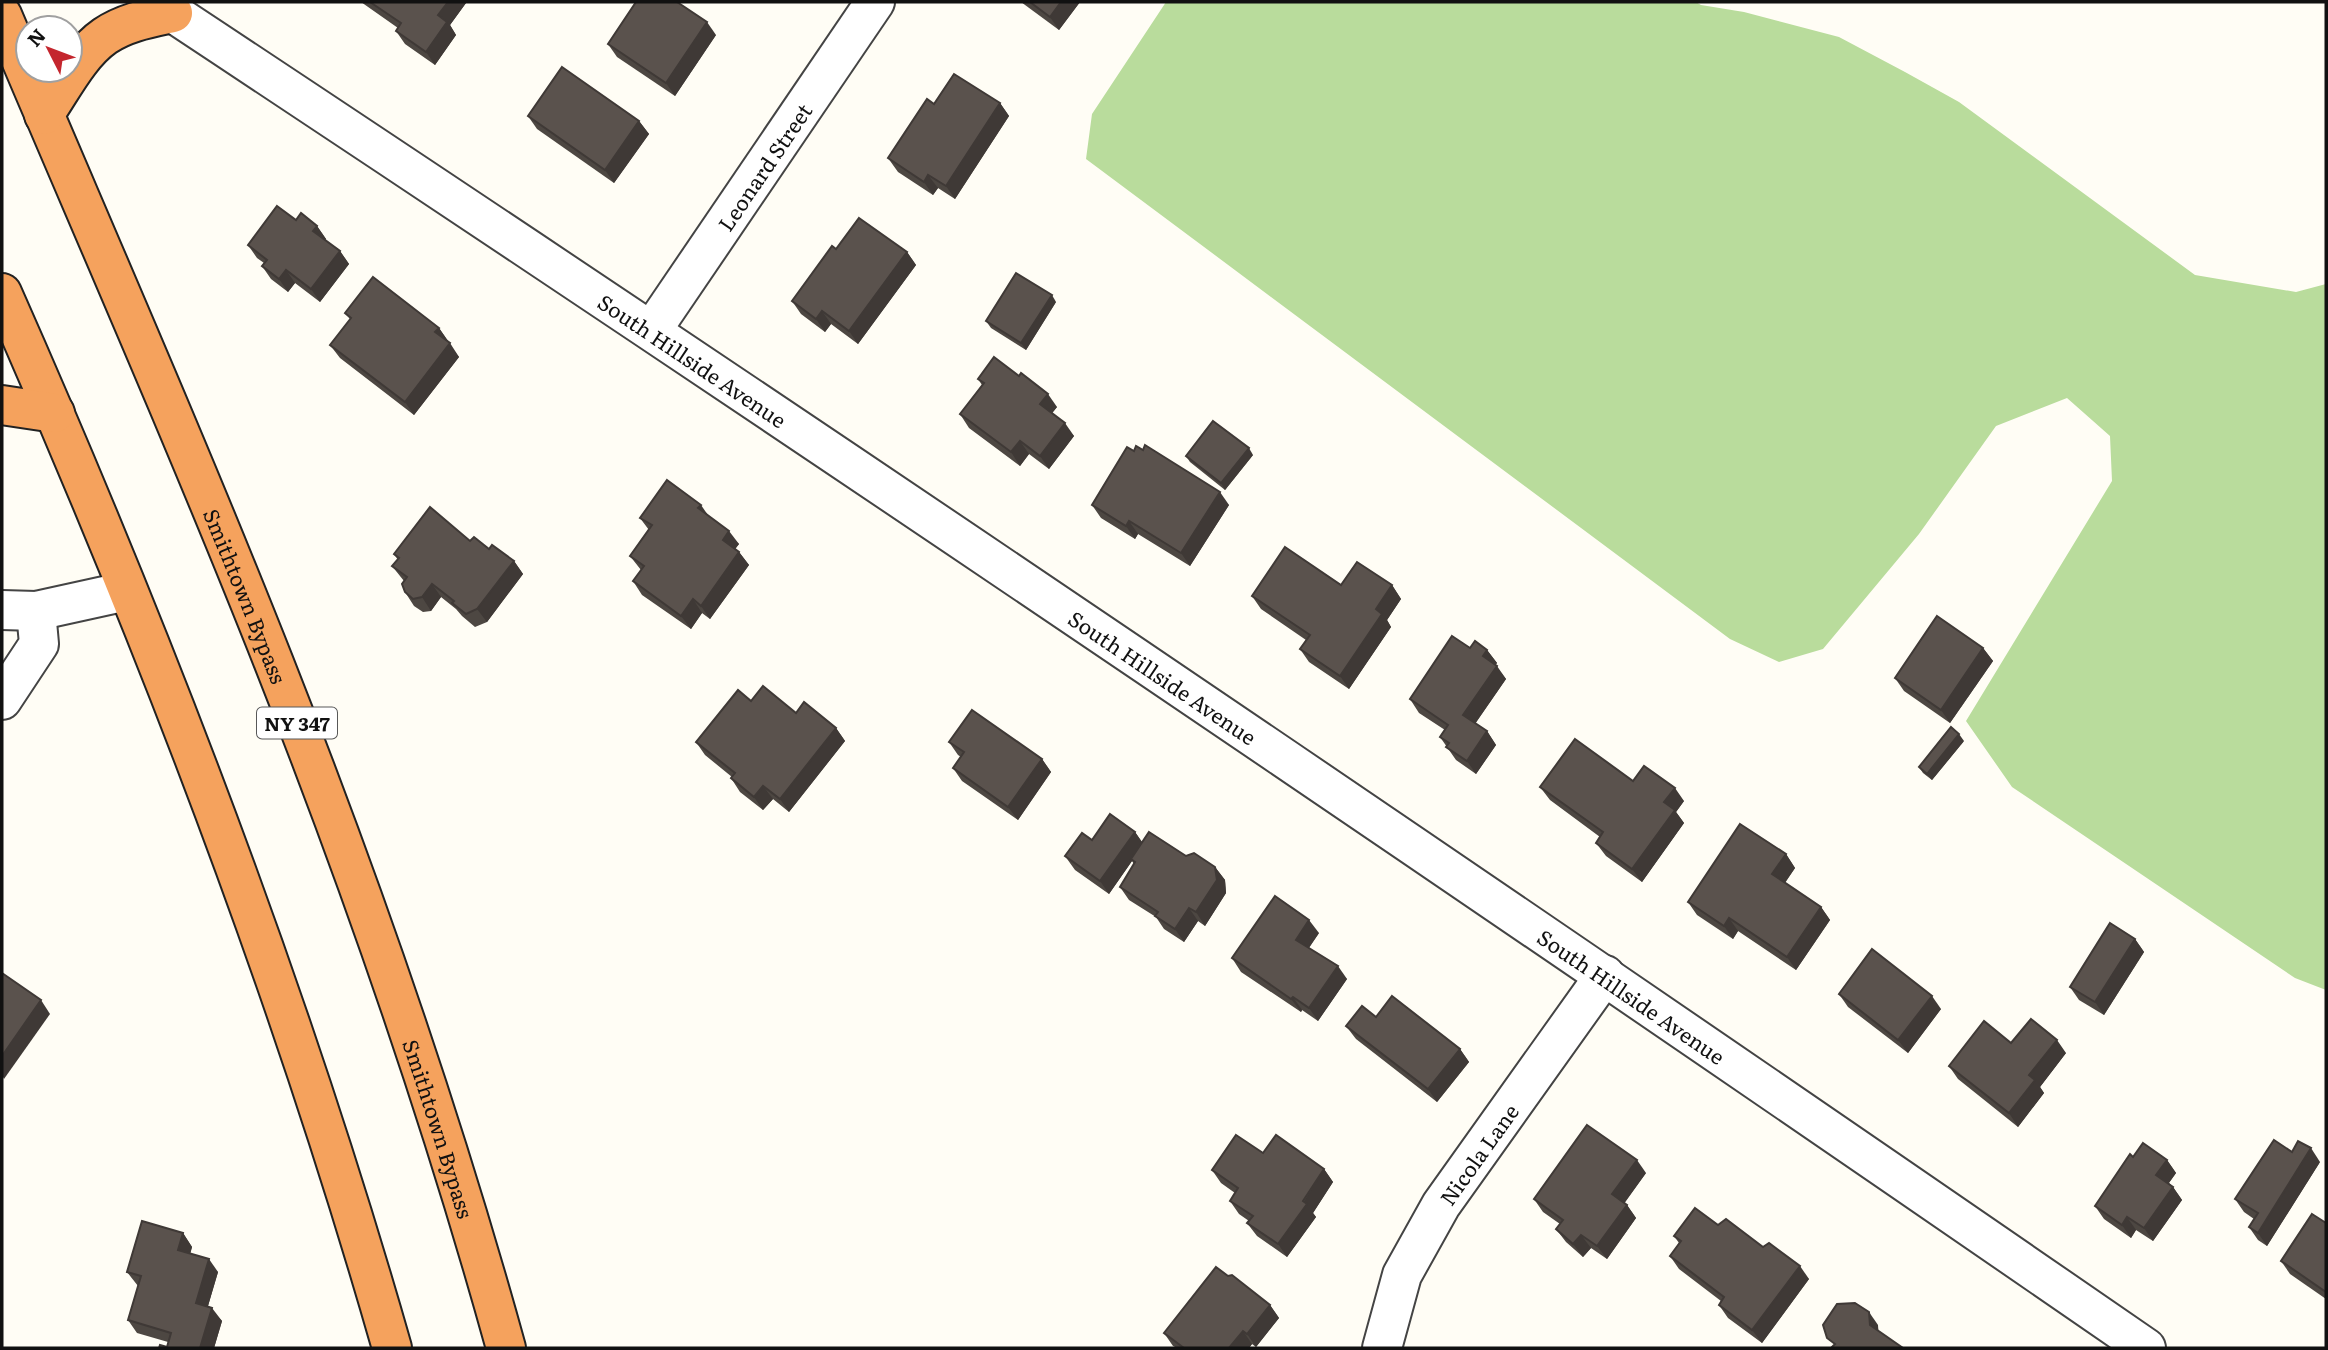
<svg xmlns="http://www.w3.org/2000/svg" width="2328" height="1350" viewBox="0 0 2328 1350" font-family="Literata,serif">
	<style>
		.forest { fill: #b9dc9c }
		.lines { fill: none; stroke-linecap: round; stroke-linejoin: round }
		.minor-casing { stroke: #444; stroke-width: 42 }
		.highway-casing { stroke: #222; stroke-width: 42 }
		.minor { stroke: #fff; stroke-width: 38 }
		.highway { stroke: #f5a25d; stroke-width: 38 }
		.wall { fill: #4d4742 }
		.shaded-wall { fill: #3f3936 }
		.building { fill: #5a524d; stroke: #3f3936; stroke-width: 2 }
		.labels { text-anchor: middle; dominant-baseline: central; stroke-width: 7; stroke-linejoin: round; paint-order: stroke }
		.shield { fill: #fff; stroke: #585858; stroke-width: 2 }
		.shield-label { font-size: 19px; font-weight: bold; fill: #111 }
		.street-label { font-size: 21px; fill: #111; stroke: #fff }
	</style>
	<rect width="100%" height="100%" fill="#fffdf5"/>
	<polygon class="forest" points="1166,2 1696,2 1701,5 1744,12 1839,37 1905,72 1959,102 2195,275 2296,292 2326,284 2326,990 2295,978 2012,787 1966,721 2112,481 2110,436 2067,398 1996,426 1919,534 1823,649 1779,662 1730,639 1086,159 1092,114"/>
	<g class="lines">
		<g class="minor-casing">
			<g id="minor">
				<path id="s1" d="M173,13C835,451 1492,897 2146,1348"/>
				<path id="s2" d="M652,330L875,2"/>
				<polyline points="2,610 36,611 127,591"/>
				<polyline points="2,700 39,644 36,611"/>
				<path id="s3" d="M1382,1348L1402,1275L1441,1205L1605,975"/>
			</g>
		</g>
		<g class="highway-casing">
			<g id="highway">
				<path id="s4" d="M2,15C93,230 188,445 274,663C362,886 442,1117 506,1348"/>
				<path d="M44,115C62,89 79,54 105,36C126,22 150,18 173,13"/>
				<path d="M2,293C154,636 289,987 392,1348"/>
				<polyline points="2,405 55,413"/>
			</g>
		</g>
		<use href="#minor" class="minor"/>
		<use href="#highway" class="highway"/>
	</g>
	<g class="wall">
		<polygon points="361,2 465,2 466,3 450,25 456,35 435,65 405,44 396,31 398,28"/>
		<polygon points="1021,2 1080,2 1059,30"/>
		<polygon points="716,35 675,96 617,57 608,44"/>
		<polygon points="1000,103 1009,116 955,199 938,188 933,195 898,172 888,158 934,104"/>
		<polygon points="528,116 639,121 649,134 614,183 537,129"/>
		<polygon points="296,220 317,226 326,239 325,240 340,251 349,264 320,302 295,283 288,292 271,279 262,266 264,263 257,258 248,245"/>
		<polygon points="836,249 907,252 916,265 858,344 831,324 825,332 801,314 792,301"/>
		<polygon points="1056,302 1026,350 991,328 986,321"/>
		<polygon points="345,313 439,328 448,341 447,342 459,357 414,415 340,358 330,345 350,319"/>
		<polygon points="978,379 1057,407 1052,413 1074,436 1049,469 1029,454 1020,466 969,428 960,414 982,385"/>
		<polygon points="1134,451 1229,505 1190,566 1138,534 1135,539 1101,518 1092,505"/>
		<polygon points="1253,455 1225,490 1190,462 1186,456"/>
		<polygon points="708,516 739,544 735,549 739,552 749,565 710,619 702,613 691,629 642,595 633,581 641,570 630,556 649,530 640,518"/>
		<polygon points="470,541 489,549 514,561 523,574 487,622 475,627 462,616 456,609 441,597 431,611 423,612 414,606 405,592 404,581 392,566 398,560 394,554"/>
		<polygon points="1341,585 1392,585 1401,599 1387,620 1391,627 1349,689 1309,662 1300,649 1306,640 1261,609 1252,596"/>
		<polygon points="1470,648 1487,650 1497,663 1495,665 1506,679 1475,724 1487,731 1496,745 1476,774 1456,760 1440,737 1445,730 1419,713 1410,699"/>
		<polygon points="1983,648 1993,661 1950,723 1904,691 1895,678"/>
		<polygon points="751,701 796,713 836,728 845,741 789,812 773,799 763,810 740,792 731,778 732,777 705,755 696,742"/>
		<polygon points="1964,741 1932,780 1923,773 1919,767"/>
		<polygon points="949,742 1042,759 1051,772 1018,820 962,781 953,768 961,757 958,755"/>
		<polygon points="1633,781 1684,801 1676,812 1684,823 1642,882 1606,856 1596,843 1600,837 1550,800 1540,787"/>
		<polygon points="1135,832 1142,842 1215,867 1225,880 1226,893 1205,926 1198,921 1184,942 1164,929 1156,917 1129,900 1120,887 1134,864 1132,861 1109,894 1075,870 1065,856 1092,840"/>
		<polygon points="1786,854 1795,868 1785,883 1821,907 1830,920 1796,970 1738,931 1733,939 1697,915 1688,902"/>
		<polygon points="1319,933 1309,948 1347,979 1318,1021 1302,1010 1301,1012 1241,972 1232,958"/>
		<polygon points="2135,939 2144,952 2104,1015 2079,1000 2070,987"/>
		<polygon points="1839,994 1941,1009 1908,1053 1848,1007"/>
		<polygon points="1376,1017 1460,1049 1469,1062 1437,1102 1356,1039 1346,1026"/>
		<polygon points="2011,1043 2066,1053 2040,1087 2044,1093 2018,1127 1958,1079 1949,1066"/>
		<polygon points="1263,1153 1324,1169 1333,1182 1313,1213 1316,1217 1287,1257 1257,1236 1247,1223 1249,1221 1239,1214 1230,1201 1235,1193 1221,1183 1212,1170"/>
		<polygon points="2133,1157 2167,1160 2176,1173 2169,1183 2173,1187 2182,1200 2153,1241 2136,1230 2131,1238 2104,1219 2095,1206"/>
		<polygon points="2320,1162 2267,1246 2258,1240 2249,1227 2254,1219 2244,1212 2235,1199"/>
		<polygon points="1646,1173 1624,1203 1627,1205 1636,1218 1607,1259 1591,1248 1583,1257 1566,1242 1556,1229 1560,1224 1543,1212 1534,1199"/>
		<polygon points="2326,1223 2326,1299 2290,1274 2281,1261"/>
		<polygon points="1718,1225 1763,1247 1809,1279 1762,1343 1728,1318 1719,1305 1721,1301 1679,1269 1670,1256 1679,1243 1674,1236"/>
		<polygon points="183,1233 192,1247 190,1253 218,1272 208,1306 222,1321 214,1348 159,1348 167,1347 168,1342 137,1333 128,1320 138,1286 127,1272"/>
		<polygon points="1228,1276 1270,1305 1279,1318 1256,1347 1252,1344 1249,1348 1177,1348 1173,1346 1164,1333"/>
	</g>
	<g class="shaded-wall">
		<polygon points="448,2 466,3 450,25 456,35 435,65 426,52 438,15"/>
		<polygon points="1061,2 1080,2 1059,30 1050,17"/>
		<polygon points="707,22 716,35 675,96 666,83"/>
		<polygon points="1000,103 1009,116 955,199 946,186"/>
		<polygon points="639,121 649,134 614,183 605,170"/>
		<polygon points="928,175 938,188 933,195 924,182"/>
		<polygon points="317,226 326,239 322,244 313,231"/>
		<polygon points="340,251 349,264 320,302 311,289"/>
		<polygon points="907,252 916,265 858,344 849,331"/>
		<polygon points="286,270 295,283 288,292 279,279"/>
		<polygon points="1052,295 1056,302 1026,350 1021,343"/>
		<polygon points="822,311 831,324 825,332 816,319"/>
		<polygon points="439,328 448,341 444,346 435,332"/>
		<polygon points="450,343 459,357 414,415 405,402"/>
		<polygon points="1048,394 1057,407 1049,417 1040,404"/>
		<polygon points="1065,423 1074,436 1049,469 1040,456"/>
		<polygon points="1020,441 1029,454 1020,466 1011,452"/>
		<polygon points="1249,448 1253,455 1225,490 1221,483"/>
		<polygon points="1220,492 1229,505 1190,566 1181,553"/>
		<polygon points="701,505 710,518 698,508"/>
		<polygon points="1129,521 1138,534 1135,539 1126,526"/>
		<polygon points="729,531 739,544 732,553 723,540"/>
		<polygon points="739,552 749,565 710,619 701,606"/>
		<polygon points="514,561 523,574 487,622 477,609"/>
		<polygon points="432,584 441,597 431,611 422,597"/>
		<polygon points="1392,585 1401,599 1387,620 1391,627 1349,689 1340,676 1376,609"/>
		<polygon points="693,599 702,613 691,629 681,616"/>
		<polygon points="1983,648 1993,661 1950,723 1941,710"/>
		<polygon points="1487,650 1497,663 1492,669 1483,656"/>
		<polygon points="1497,666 1506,679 1472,728 1463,715"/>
		<polygon points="836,728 845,741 789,812 780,799"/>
		<polygon points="1487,731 1496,745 1476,774 1467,761"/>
		<polygon points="1959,734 1964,741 1932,780 1927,774"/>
		<polygon points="1042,759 1051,772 1018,820 1008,807"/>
		<polygon points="763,786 773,799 763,810 754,797"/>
		<polygon points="1675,788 1684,801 1676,812 1684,823 1642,882 1632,869 1664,802"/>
		<polygon points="1135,832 1144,845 1131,859 1132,861 1109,894 1100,881"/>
		<polygon points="1786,854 1795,868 1781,888 1772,874"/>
		<polygon points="1215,867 1225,880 1226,893 1205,926 1196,912"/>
		<polygon points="1821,907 1830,920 1796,970 1787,957"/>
		<polygon points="1189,908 1198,921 1184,942 1175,929"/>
		<polygon points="1729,918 1738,931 1733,939 1724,926"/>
		<polygon points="1309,920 1319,933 1305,953 1296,940"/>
		<polygon points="2135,939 2144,952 2104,1015 2095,1002"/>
		<polygon points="1338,966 1347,979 1318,1021 1309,1008"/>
		<polygon points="1932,996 1941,1009 1908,1053 1898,1040"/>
		<polygon points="1293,997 1302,1010 1301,1012 1291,999"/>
		<polygon points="41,1000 50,1014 4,1079 2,1075 2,1056"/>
		<polygon points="2057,1040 2066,1053 2040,1087 2044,1093 2018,1127 2009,1113 2029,1075"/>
		<polygon points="1460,1049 1469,1062 1437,1102 1428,1089"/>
		<polygon points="2311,1148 2320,1162 2267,1246 2258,1233"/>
		<polygon points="1637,1160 1646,1173 1621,1208 1612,1194"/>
		<polygon points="2167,1160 2176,1173 2165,1188 2156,1175"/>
		<polygon points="1324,1169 1333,1182 1313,1213 1316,1217 1287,1257 1278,1244"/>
		<polygon points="2173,1187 2182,1200 2153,1241 2144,1228"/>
		<polygon points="1627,1205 1636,1218 1607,1259 1597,1246"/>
		<polygon points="2127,1217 2136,1230 2131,1238 2122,1225"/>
		<polygon points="183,1233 192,1247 188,1263 178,1250"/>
		<polygon points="1581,1235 1591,1248 1583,1257 1573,1244"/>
		<polygon points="209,1259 218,1272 205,1316 196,1303"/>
		<polygon points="1800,1266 1809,1279 1762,1343 1752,1330"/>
		<polygon points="1270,1305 1279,1318 1256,1347 1247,1334"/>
		<polygon points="212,1308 222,1321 214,1348 200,1348"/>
		<polygon points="1869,1312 1878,1325 1879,1339 1870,1325"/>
		<polygon points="1243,1331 1252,1344 1249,1348 1229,1348"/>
	</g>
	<g class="building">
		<polygon points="370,2 448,2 438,15 447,22 426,52 396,31 401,23"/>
		<polygon points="636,2 677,2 707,22 666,83 608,44"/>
		<polygon points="1030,2 1061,2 1050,17"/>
		<polygon points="562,67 639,121 605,170 528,116"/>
		<polygon points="954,74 1000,103 946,186 928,175 924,182 888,158 927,99 934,104"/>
		<polygon points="277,206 296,220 301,213 317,226 313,231 340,251 311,289 286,270 279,279 262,266 267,260 248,245"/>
		<polygon points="859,218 907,252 849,331 822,311 816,319 792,301 832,246 836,249"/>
		<polygon points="1016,273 1052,295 1021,343 986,321"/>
		<polygon points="373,277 439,328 435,332 450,343 405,402 330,345 351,318 345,313"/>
		<polygon points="994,357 1019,376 1021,373 1048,394 1040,404 1065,423 1040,456 1020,441 1011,452 960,414 984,383 978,379"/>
		<polygon points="1213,421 1249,448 1221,483 1186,456"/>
		<polygon points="1145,445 1220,492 1181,553 1129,521 1126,526 1092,505 1127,447 1134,451 1136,446 1143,450"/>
		<polygon points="667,480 701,505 698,508 729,531 723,540 739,552 701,606 693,599 681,616 633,581 644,566 630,556 652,525 640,518"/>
		<polygon points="430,507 470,541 474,537 489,549 492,545 514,561 477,609 466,614 452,603 454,601 432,584 422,597 413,599 405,592 402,584 407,577 392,566 399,558 394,554"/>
		<polygon points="1285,547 1341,585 1357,562 1392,585 1376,609 1382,614 1340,676 1300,649 1310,635 1252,596"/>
		<polygon points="1937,616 1983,648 1941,710 1895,678"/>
		<polygon points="1452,636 1470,648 1475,641 1487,650 1483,656 1497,666 1463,715 1487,731 1467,761 1446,747 1449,743 1440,737 1448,725 1410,699"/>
		<polygon points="763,686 796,713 804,702 836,728 780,799 763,786 754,797 731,778 735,773 696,742 738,690 751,701"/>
		<polygon points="972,710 1042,759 1008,807 953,768 964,752 949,742"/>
		<polygon points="1951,727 1959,734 1927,774 1919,767"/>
		<polygon points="1575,739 1633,781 1644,766 1675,788 1664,802 1675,810 1632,869 1596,843 1603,832 1540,787"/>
		<polygon points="1110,814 1135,832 1100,881 1065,856 1082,833 1092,840"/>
		<polygon points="1740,824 1786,854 1772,874 1821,907 1787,957 1729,918 1724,926 1688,902"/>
		<polygon points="1149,832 1186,856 1194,853 1215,867 1217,880 1196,912 1189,908 1175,929 1155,916 1158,912 1120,887 1135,862 1131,859"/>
		<polygon points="1275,896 1309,920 1296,940 1338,966 1309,1008 1293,997 1291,999 1232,958"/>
		<polygon points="2110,923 2135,939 2095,1002 2070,987"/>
		<polygon points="1872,949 1932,996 1898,1040 1839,994"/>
		<polygon points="2,973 41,1000 2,1056"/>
		<polygon points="1392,996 1460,1049 1428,1089 1346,1026 1362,1006 1376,1017"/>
		<polygon points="2031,1019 2057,1040 2029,1075 2035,1080 2009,1113 1949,1066 1984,1021 2011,1043"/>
		<polygon points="1587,1125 1637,1160 1612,1194 1627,1205 1597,1246 1581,1235 1573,1244 1556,1229 1563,1220 1534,1199"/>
		<polygon points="1236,1135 1263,1153 1276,1135 1324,1169 1303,1201 1307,1204 1278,1244 1247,1223 1253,1216 1230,1201 1238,1188 1212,1170"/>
		<polygon points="2274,1140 2292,1152 2298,1141 2311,1148 2258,1233 2249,1227 2258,1213 2235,1199"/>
		<polygon points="2143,1143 2167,1160 2156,1175 2173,1187 2144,1228 2127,1217 2122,1225 2095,1206 2130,1154 2133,1157"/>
		<polygon points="1695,1208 1718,1225 1726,1219 1763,1247 1769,1243 1800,1266 1752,1330 1719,1305 1724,1297 1670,1256 1681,1241 1674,1236"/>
		<polygon points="2312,1214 2326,1223 2326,1292 2281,1261"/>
		<polygon points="142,1221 183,1233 178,1250 209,1259 196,1303 212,1308 200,1348 159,1348 160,1345 167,1347 171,1333 128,1320 141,1276 127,1272"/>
		<polygon points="1216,1267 1228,1276 1232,1275 1270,1305 1247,1334 1243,1331 1229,1348 1184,1348 1164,1333"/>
		<polygon points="1855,1303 1869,1312 1870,1325 1903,1348 1831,1348 1835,1344 1827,1338 1823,1325 1837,1304"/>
	</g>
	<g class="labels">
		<rect class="shield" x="257" y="707.5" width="80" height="31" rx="5"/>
		<g class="shield-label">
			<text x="297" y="723">NY 347</text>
		</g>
		<g class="street-label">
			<text stroke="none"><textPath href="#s2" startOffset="198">Leonard Street</textPath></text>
			<text stroke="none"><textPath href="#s1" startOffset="625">South Hillside Avenue</textPath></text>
			<text stroke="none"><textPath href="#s4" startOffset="630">Smithtown Bypass</textPath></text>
			<text stroke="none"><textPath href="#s1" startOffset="1192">South Hillside Avenue</textPath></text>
			<text stroke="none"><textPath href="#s1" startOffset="1759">South Hillside Avenue</textPath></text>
			<text stroke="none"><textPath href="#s4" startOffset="1197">Smithtown Bypass</textPath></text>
			<text stroke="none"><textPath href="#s3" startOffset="219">Nicola Lane</textPath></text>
		</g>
	</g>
	<rect width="2328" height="1350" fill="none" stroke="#111111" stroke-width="7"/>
	<g transform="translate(49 49) rotate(312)"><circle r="33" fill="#ffffff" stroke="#a0a0a0" stroke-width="2"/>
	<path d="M0-5L12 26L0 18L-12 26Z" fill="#c4262e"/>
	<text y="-10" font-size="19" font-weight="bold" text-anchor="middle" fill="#111111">N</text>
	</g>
</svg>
